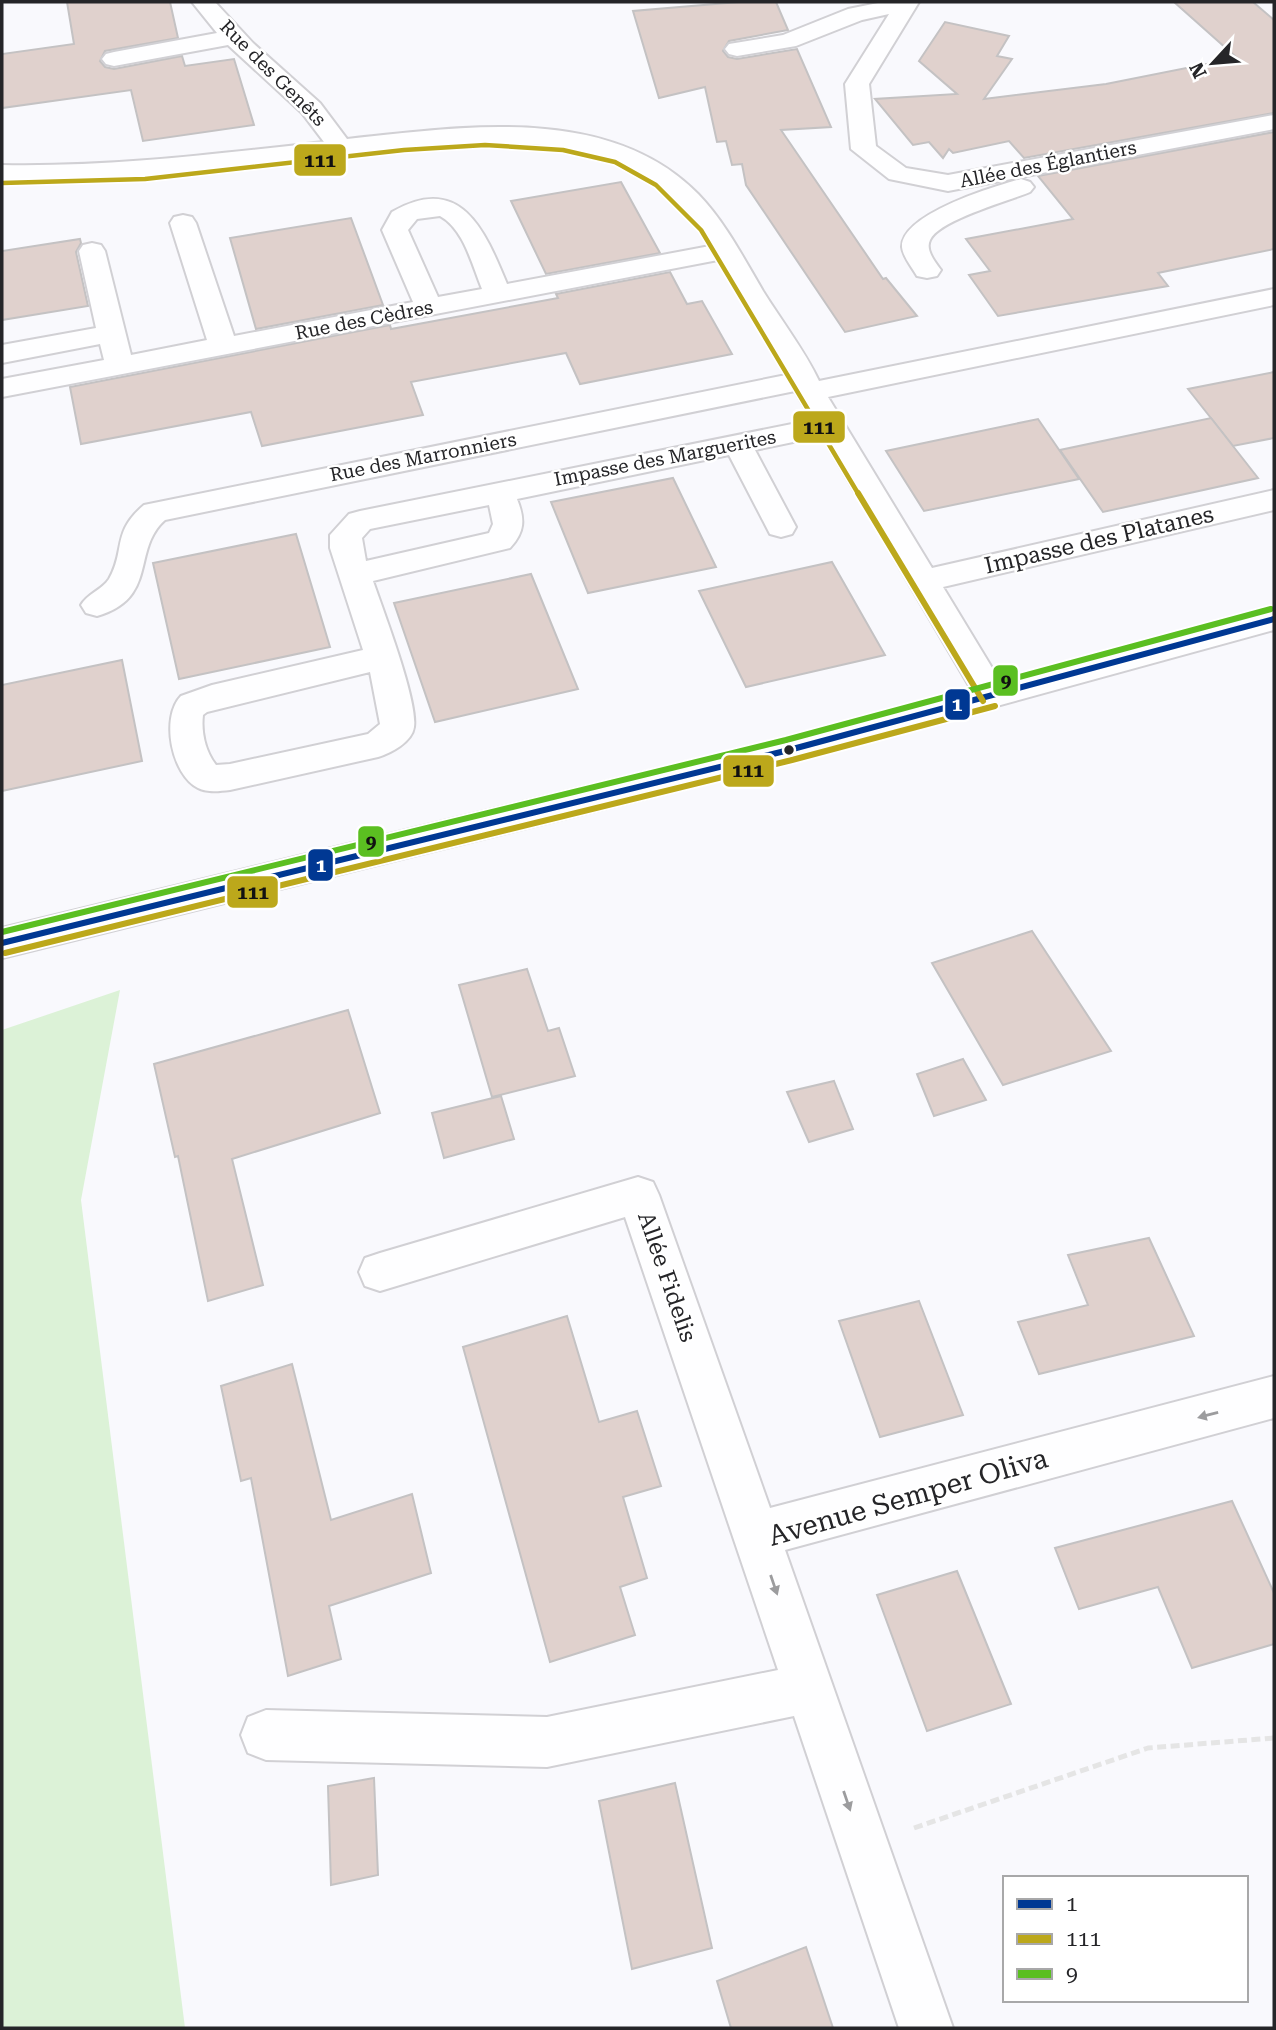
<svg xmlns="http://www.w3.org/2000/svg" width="1276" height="2030" viewBox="0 0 1276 2030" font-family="'Roboto Serif',serif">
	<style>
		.green { fill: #dcf2d7 }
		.building { fill: #e0d1cd; stroke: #c4c2c3; stroke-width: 2 }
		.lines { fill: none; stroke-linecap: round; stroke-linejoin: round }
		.minor-casing { stroke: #d1d0d4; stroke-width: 4 }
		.path { stroke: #e5e5e5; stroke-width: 5; stroke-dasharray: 9 4.5; stroke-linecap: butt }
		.minor { fill: #fefeff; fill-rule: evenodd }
		.bus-1-casing { stroke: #fff; stroke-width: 10 }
		.bus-2-far1-casing { stroke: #fff; stroke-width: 8 }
		.bus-2-casing { stroke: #fff; stroke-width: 10 }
		.bus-3-casing { stroke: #fff; stroke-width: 10 }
		.bus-1 { stroke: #003893; stroke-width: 6 }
		.bus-2-far1 { stroke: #bca81b; stroke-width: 4.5 }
		.bus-2 { stroke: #bca81b; stroke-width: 6 }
		.bus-3 { stroke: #5bbf21; stroke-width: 6 }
		.oneway { fill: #9c9c9e }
		.bus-dot { fill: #252528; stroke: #fff; stroke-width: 2.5 }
		.labels { text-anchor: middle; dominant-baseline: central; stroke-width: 5; stroke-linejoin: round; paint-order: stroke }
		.far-street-label { font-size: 19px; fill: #252528; stroke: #fff }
		.street-label { font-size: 23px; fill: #252528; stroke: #fff }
		.near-street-label { font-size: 28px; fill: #252528; stroke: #fff }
		.line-badge { stroke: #fff; stroke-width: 2.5 }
		.badge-label { font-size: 19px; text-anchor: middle; font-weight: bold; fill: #fff }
		.pale-badge-label { font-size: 19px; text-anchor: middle; font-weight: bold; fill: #111 }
	</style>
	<rect width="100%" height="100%" fill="#f9f9fd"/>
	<polygon class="green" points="120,990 81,1200 185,2028 2,2028 2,1030"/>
	<g class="building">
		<polygon points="67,2 170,2 178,38 105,51 100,61 105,67 114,69 182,56 185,66 234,59 254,125 143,141 131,90 2,108 2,54 74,44"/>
		<polygon points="739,2 776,2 788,30 729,41 723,51 728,57 737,59 797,49 831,127 781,130 883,279 886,278 917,316 845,332 746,185 742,164 732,165 726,141 717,142 705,87 659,98 633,11"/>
		<polygon points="1174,2 1253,2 1274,20 1274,113 1024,158 1009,141 953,153 949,149 943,158 929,142 913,145 875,99 957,94 919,61 945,22 1009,36 997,56 1012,59 984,99 1106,84 1237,58"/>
		<polygon points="1274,132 1274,249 1158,273 1168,286 998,316 969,275 990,271 966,239 1073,219 1038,176"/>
		<polygon points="621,182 660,253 546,274 511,201"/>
		<polygon points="351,218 383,305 256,329 230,238"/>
		<polygon points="80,239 81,243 76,252 88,306 2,320 2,251"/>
		<polygon points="670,272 687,304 702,301 732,354 580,384 566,353 411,382 423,415 262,446 251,412 81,444 70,387 390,325 391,329 558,298 556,294"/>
		<polygon points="1274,372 1274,438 1233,446 1188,389"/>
		<polygon points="1211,418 1258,478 1103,512 1060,450"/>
		<polygon points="1038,419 1079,479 924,511 886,451"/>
		<polygon points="673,478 716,567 588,593 551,502"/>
		<polygon points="296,534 330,647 179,679 153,563"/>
		<polygon points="832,562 885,655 746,687 699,591"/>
		<polygon points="531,574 578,689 435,722 394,603"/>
		<polygon points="122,660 142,761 2,791 2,685"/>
		<polygon points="1032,931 1111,1051 1003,1085 932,963"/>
		<polygon points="527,969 548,1031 559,1028 575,1076 492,1097 459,985"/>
		<polygon points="348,1010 380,1113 232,1159 263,1285 208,1301 178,1156 175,1157 154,1064"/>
		<polygon points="963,1059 986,1100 934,1116 917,1074"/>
		<polygon points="834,1081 853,1129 809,1142 787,1092"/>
		<polygon points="501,1096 514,1139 444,1158 432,1113"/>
		<polygon points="1149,1238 1194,1336 1039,1374 1018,1322 1088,1305 1068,1255"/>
		<polygon points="919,1301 963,1415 880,1437 839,1321"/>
		<polygon points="567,1316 599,1422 637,1411 661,1486 623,1497 647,1578 620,1587 635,1635 550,1662 463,1347"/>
		<polygon points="292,1364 331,1520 412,1494 431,1573 329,1606 341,1659 288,1676 251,1478 241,1481 221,1386"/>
		<polygon points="1232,1501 1274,1593 1274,1644 1192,1668 1158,1587 1079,1609 1055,1548"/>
		<polygon points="957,1571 1011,1704 927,1731 877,1595"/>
		<polygon points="374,1778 378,1875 331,1885 328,1786"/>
		<polygon points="675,1783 712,1948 632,1969 599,1801"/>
		<polygon points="806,1947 833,2028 731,2028 717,1981"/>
	</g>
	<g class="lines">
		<g class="minor-casing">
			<g id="minor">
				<path d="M192,2H215L253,43L320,103L347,139C461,127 609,103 698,194C725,222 743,257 763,291C781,320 805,351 819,381L1274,289V305L828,397L932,568L1274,490V510L943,587L1000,681L1274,608V630L789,763L2,958V928L789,737L971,689L822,436L755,450L796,527L792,534L781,537L770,534L729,455L517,499C525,519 525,532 510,548L373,581C383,610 418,701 414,727C412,742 391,753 378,757L230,790C219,791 208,793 198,788C172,775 160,718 181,696L212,685L363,650L330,548V535L349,514L360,511L812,420L795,391L165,520C131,550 159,598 97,616L86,613L81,605C88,593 102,590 109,579C126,550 111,533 144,505L786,375L718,260L2,397V379L104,360L100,344L2,363V345L96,328L79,251L83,245L92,243L101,245L105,251L131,355L207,340L170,223L174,217L183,215L192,217L196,223L234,336L413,302L382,230L392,212C461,172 485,231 507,284L710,246C652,148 562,139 457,145C305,156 155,185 2,181V165C110,167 216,154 324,142L302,113L228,45L114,66L106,64L102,59L106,54L114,52L217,33ZM440,216C464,229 472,265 482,289L438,297L408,230L417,219ZM489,505L493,524L489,533L366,561L362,538L370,529ZM370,672L380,724L368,734L230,764L216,765C205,751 201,732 203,715L207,712Z"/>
				<polygon points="883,2 919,2 869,84 876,146 906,168 948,175 1274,115 1274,129 948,191 889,179 851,149 845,84 889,14 862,20 796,46 737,56 729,54 725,49 729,44 783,35 848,9"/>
				<path d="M1021,179L1030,182L1034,187L1030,192C1009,201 939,220 930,240C925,250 935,262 941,270L937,276L927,278L917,276C912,267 903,257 902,247C901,214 995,186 1021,179Z"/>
				<polygon points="638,1177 653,1182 659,1195 770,1508 1274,1376 1274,1418 785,1550 953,2028 899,2028 794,1716 547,1767 266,1760 248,1753 241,1735 248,1717 266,1710 547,1717 778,1670 625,1217 380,1291 365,1286 359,1272 365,1258 380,1253"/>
			</g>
		</g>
		<polyline class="path" points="914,1828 1148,1748 1274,1738"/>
		<use href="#minor" class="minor"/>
		<g class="bus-1-casing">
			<polyline id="bus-1" points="2,943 789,750 1274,619"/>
		</g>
		<g class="bus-2-far1-casing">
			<polyline id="bus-2-far1" points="2,183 145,179 404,150 485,145 563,150 615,162 656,185 701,230 859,495"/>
		</g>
		<g class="bus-2-casing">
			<g id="bus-2">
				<polyline points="858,493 983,701"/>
				<polyline points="5,953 792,760 995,706"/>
			</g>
		</g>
		<g class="bus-3-casing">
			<polyline id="bus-3" points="2,932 786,740 1271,609"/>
		</g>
		<use href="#bus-1" class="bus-1"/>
		<use href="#bus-2-far1" class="bus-2-far1"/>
		<use href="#bus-2" class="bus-2"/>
		<use href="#bus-3" class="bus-3"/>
	</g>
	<defs><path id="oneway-solid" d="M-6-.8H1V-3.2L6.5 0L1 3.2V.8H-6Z" transform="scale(1.75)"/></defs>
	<g class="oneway">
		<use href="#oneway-solid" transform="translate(1208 1415) rotate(165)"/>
		<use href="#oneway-solid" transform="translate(774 1585) rotate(71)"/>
		<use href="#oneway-solid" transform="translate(847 1801) rotate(71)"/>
	</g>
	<circle class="bus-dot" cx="789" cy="750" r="6"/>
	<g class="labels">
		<g class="far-street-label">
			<text transform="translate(273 73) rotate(45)">Rue des Genêts</text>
			<text transform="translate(1048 164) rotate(-11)">Allée des Églantiers</text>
			<text transform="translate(364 320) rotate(-11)">Rue des Cèdres</text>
			<text transform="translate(423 457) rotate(-11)">Rue des Marronniers</text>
			<text transform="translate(665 458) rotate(-11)">Impasse des Marguerites</text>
		</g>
		<g class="street-label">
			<text transform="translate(1099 540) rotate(-13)">Impasse des Platanes</text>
			<text transform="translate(667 1277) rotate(71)">Allée Fidelis</text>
		</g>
		<g class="near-street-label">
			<text transform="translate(908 1497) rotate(-16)">Avenue Semper Oliva</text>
		</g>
	</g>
	<g class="line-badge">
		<rect x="293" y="143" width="54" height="34" rx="7" fill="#bca81b"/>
		<rect x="792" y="410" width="54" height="34" rx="7" fill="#bca81b"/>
		<rect x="992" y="664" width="27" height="33" rx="7" fill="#5bbf21"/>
		<rect x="944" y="688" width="27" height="33" rx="7" fill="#003893"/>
		<rect x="722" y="754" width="53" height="34" rx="7" fill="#bca81b"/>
		<rect x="357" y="825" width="28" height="33" rx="7" fill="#5bbf21"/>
		<rect x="307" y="848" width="27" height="34" rx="7" fill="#003893"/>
		<rect x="226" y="875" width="53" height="34" rx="7" fill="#bca81b"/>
	</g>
	<g class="badge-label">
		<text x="957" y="711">1</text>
		<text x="321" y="872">1</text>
	</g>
	<g class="pale-badge-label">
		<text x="320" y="167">111</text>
		<text x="819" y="434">111</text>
		<text x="1006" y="687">9</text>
		<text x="748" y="777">111</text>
		<text x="371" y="848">9</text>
		<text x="253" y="899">111</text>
	</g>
	<rect width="1276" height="2030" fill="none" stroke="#252528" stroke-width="7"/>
	<rect x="1003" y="1876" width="245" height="126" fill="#ffffff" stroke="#a8a8a9" stroke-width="2"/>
	<rect x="1017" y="1899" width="35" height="10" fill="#003893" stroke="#a8a8a9" stroke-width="2"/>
	<text x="1066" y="1911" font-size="21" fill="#252528">1</text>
	<rect x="1017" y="1934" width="35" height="10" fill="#bca81b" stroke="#a8a8a9" stroke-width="2"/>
	<text x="1066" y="1946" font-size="21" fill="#252528">111</text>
	<rect x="1017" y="1969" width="35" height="10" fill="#5bbf21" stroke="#a8a8a9" stroke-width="2"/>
	<text x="1066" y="1981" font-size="21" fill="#252528">9</text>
	<g transform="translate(1213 63) rotate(244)" stroke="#ffffff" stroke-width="5" paint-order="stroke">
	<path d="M0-5L12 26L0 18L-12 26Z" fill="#252528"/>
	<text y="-10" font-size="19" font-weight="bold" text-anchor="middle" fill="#252528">N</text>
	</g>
</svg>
